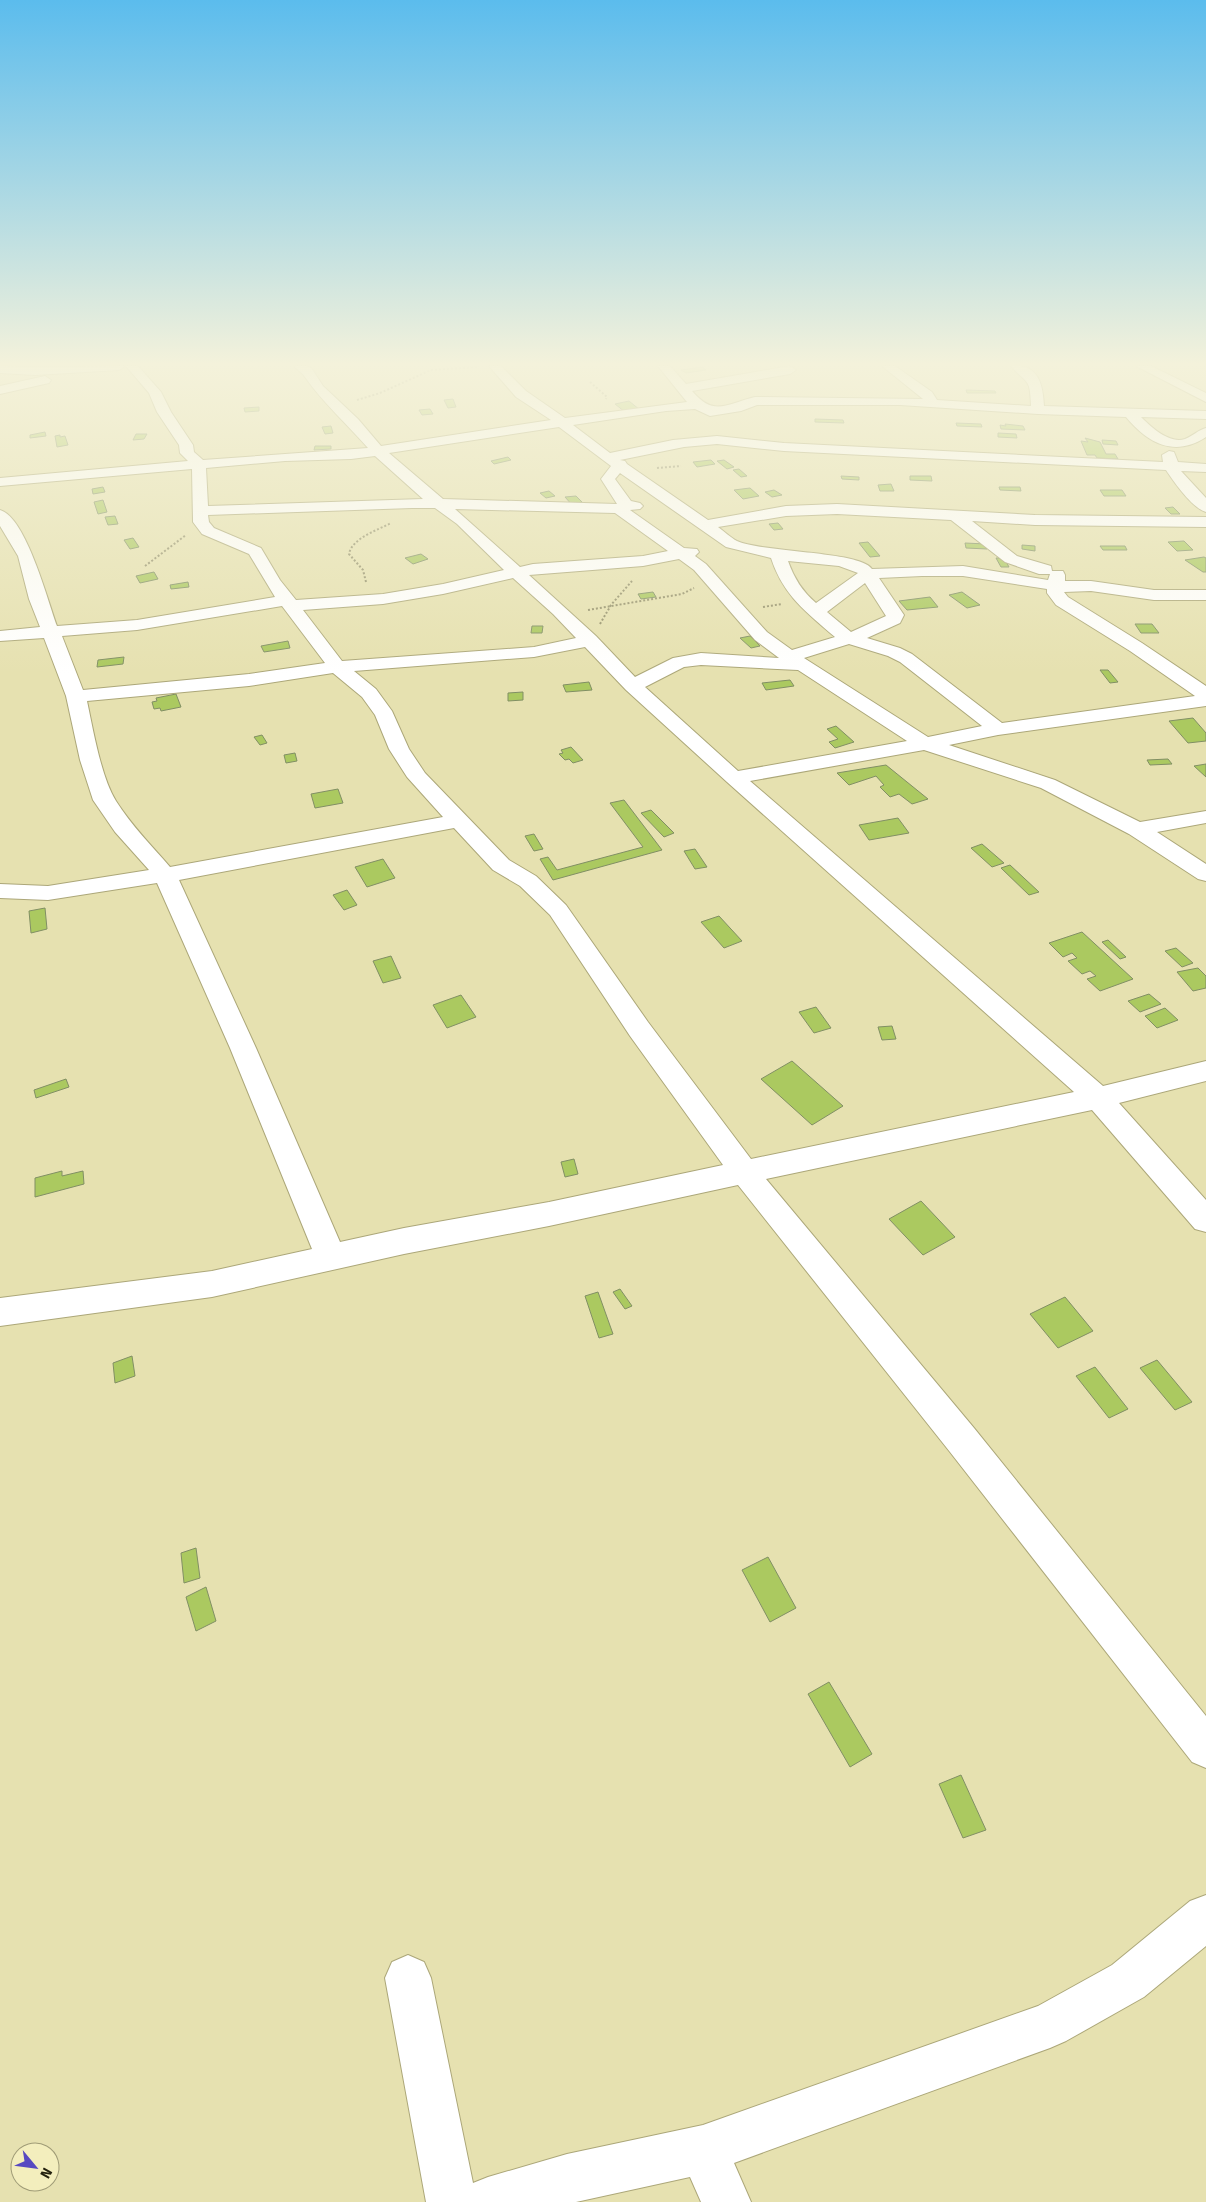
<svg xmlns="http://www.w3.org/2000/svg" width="1206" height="2202" viewBox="0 0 1206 2202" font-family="'Fira Sans',sans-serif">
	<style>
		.building { fill: #abc960; stroke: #818f64 }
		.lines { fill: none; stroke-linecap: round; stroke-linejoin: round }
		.minor-casing { stroke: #aca779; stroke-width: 2 }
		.path { stroke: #95916c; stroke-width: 2; stroke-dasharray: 2 2; stroke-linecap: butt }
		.minor { fill: #fff; fill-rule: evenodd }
	</style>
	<rect width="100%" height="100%" fill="#e6e1b0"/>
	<g class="building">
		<polygon points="702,367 706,370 686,373 681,370"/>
		<polygon points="966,390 995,391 996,393 967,393"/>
		<polygon points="453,399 456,407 448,408 444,400"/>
		<polygon points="629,401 640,410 625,412 615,404"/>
		<polygon points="259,407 259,411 245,412 244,408"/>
		<polygon points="430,409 433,414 422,415 419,410"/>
		<polygon points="815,419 843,420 844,423 815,422"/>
		<polygon points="956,423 981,424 982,427 957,426"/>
		<polygon points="1005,424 1023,426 1025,430 1001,429 1000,425 1006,426"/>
		<polygon points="331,426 333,433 325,434 322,427"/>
		<polygon points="45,432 46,436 30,438 30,435"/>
		<polygon points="998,433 1016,434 1017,438 998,437"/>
		<polygon points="136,434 147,434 144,439 133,440"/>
		<polygon points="60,435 60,437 65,436 68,445 57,447 55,436"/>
		<polygon points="1085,438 1100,442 1106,454 1115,454 1118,459 1097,458 1095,455 1087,455 1081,441 1088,442"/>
		<polygon points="1102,440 1116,441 1118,445 1103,444"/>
		<polygon points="315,446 331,446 331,449 314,450"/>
		<polygon points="508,457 511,460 494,464 491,461"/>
		<polygon points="711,460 715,464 697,467 693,462"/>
		<polygon points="724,460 734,467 727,469 717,461"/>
		<polygon points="739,469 747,476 741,477 733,470"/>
		<polygon points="841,476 859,477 859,480 842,479"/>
		<polygon points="910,476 931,476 932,481 910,480"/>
		<polygon points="891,484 894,491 880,491 878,485"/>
		<polygon points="103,487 105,492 93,494 92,489"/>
		<polygon points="999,487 1020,487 1021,491 1000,490"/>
		<polygon points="750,488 759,496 743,499 734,490"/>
		<polygon points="774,490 782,495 772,497 765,492"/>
		<polygon points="1100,490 1122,490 1126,496 1104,496"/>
		<polygon points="549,491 555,496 546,498 540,493"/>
		<polygon points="576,496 584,504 573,506 565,497"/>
		<polygon points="103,500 107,512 98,514 94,502"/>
		<polygon points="1173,507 1180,514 1171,514 1165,508"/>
		<polygon points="115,516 118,524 108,525 105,517"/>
		<polygon points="778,523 783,529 774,530 769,524"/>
		<polygon points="133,538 139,547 130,549 124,540"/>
		<polygon points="1184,541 1193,550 1177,551 1168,542"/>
		<polygon points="868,542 880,556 870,557 859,543"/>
		<polygon points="965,543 986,544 987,549 966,548"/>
		<polygon points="1022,545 1035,546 1035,551 1022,549"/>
		<polygon points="1100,546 1125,546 1127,550 1103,550"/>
		<polygon points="421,554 428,559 413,564 405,558"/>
		<polygon points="1204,557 1206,558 1206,572 1203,572 1185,560"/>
		<polygon points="996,558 1004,558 1009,567 1001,567"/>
		<polygon points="154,572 158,579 140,583 136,576"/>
		<polygon points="188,582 189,587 171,589 170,585"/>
		<polygon points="653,592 656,597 641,599 638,594"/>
		<polygon points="962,592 980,605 967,608 949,595"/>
		<polygon points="930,597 938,607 907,610 899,601"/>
		<polygon points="1135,624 1152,624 1159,633 1141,633"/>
		<polygon points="532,626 543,626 542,633 531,633"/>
		<polygon points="750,636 760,646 751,648 740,638"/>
		<polygon points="288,641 290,648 264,652 261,646"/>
		<polygon points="124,657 123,664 97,667 98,660"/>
		<polygon points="1100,670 1108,670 1118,682 1110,683"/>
		<polygon points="790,680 794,686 766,690 762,683"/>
		<polygon points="589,682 592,690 566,692 563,685"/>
		<polygon points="523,692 523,700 508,701 508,693"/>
		<polygon points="176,694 181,707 161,711 160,708 154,709 152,702 157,701 156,698"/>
		<polygon points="1193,718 1206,733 1206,741 1188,743 1169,721"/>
		<polygon points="836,726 854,742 835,748 829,742 838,739 827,729"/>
		<polygon points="262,735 267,743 260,745 254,737"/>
		<polygon points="571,747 583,760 573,763 569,759 565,760 559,754 563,753 561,750"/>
		<polygon points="295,753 297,761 286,763 284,755"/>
		<polygon points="1168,759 1172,764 1150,765 1147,760"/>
		<polygon points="1206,764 1206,777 1194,766"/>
		<polygon points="886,765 928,799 912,804 899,794 890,797 880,787 884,785 876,776 849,785 837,773"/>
		<polygon points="338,789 343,803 315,808 311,794"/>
		<polygon points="624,800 662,850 553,880 540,859 548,857 557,870 643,847 610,803"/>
		<polygon points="651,810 674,833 664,837 641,813"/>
		<polygon points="898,818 909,833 869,840 859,825"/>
		<polygon points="534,834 543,849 534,851 525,836"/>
		<polygon points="982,844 1004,863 992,867 971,848"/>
		<polygon points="695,849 707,867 695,869 684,851"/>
		<polygon points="383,859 395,878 367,887 355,867"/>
		<polygon points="1010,865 1039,892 1029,895 1001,868"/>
		<polygon points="347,890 357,905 344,910 333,895"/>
		<polygon points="45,908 47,929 31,933 29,911"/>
		<polygon points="719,916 742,941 724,948 701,922"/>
		<polygon points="1082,932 1133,979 1100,991 1087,979 1096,976 1090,971 1082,974 1068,961 1077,958 1072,953 1063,957 1049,943"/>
		<polygon points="1108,940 1126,957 1120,959 1102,942"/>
		<polygon points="1176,948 1193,963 1182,967 1165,951"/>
		<polygon points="391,956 401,978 383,983 373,961"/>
		<polygon points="1198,968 1206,976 1206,988 1193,991 1177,972"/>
		<polygon points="1149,994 1161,1004 1140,1012 1128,1001"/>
		<polygon points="461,995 476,1017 447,1028 433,1005"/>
		<polygon points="816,1007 831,1028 814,1033 799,1012"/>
		<polygon points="1165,1008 1178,1020 1157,1028 1145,1016"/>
		<polygon points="892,1026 896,1039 882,1040 878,1027"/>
		<polygon points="792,1061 843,1106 812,1125 761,1079"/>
		<polygon points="66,1079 69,1087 36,1098 34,1090"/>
		<polygon points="574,1159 578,1174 565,1177 561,1162"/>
		<polygon points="62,1171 62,1176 83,1171 84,1184 35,1197 35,1178"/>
		<polygon points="921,1201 955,1237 923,1255 889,1219"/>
		<polygon points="620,1289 632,1306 625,1309 613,1292"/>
		<polygon points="598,1292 613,1334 599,1338 585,1296"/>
		<polygon points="1065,1297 1093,1331 1058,1348 1030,1314"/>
		<polygon points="132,1356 135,1376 115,1383 113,1363"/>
		<polygon points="1157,1360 1192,1402 1175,1410 1140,1368"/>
		<polygon points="1095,1367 1128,1409 1109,1418 1076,1376"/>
		<polygon points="196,1548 200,1578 184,1583 181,1553"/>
		<polygon points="768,1557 796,1608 770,1622 742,1570"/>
		<polygon points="206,1587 216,1621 196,1631 186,1597"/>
		<polygon points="829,1682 872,1754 850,1767 808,1694"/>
		<polygon points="961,1775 986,1830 963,1838 939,1784"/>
	</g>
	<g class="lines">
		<g class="minor-casing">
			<g id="minor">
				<polygon points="0,366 35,367 125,366 119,370 35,375 0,373"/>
				<path d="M126,366H138L161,392L171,412L193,445L194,452L203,460L368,448C347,424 323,403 305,377C302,372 297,370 294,366H307L312,369L323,386L358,419L381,446L551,420L516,397L489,366H501L526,391L565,418L687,402L658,366H670L686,384L790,366L796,370L790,374L692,391C714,417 726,404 755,397L923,399L882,366H895L932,392L937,400L1031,406C1030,376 1027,385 1011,366C1038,363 1043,384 1044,406L1206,411V419L1141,417C1151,427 1169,444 1185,439C1193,436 1198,430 1206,428V437C1174,458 1148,443 1126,417L1038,414L900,405H757L741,411L710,416L695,409L666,411L573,425L610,453L673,440L717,436L784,443L1163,462L1162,455L1169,451L1174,452L1178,462L1206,464V472L1181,471L1206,498V512C1192,508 1174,482 1166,470L784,451L717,444L684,447L620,460L625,461L627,464L708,520L786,506L837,504L1035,515L1206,517V527L1035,525L972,521L1017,556L1051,566L1052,571H1063L1065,575V581H1091L1154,590H1206V600H1154L1091,591L1064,592L1068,597L1142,643L1206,686V706L998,735L949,745L1055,780L1140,822L1206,811V823L1157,832L1206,864V881L1198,879L1129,834L1041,788L924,750L750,781L1103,1086L1206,1061V1081L1119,1103L1206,1200V1232L1195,1229L1092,1110L766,1179L974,1428L1206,1716V1768L1192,1762L950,1452L738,1185L549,1226L404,1254L212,1297L0,1326V1298L212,1271L312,1249L230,1048L157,883L48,900L0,898V884L48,886L149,870L115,832L93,800L80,760L66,696L44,638L0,641V631L40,627L29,599L18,556L0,526V510C26,517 48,602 57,626L137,620L275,597L249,554L202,534L193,522L192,469L0,486V478L188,461L180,453L179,445L157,412L149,393ZM559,427L611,466L601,479L617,504L443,499L389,453ZM375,456L423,499L208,506L206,468L285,461L351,459ZM620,473L726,547L771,558C783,595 806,612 835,637L792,650L767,632L706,564L695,556L699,552L697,549L684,548L630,510L640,509L643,506L640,503L631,501L615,479ZM412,508H435L457,524L504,570L443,584L383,594L296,600L280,580L261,548L214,528L209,522L208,515ZM455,509L615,513L668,551L643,556L533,564L520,567ZM837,514L951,520L1005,562L1039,574H1050L1048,580L963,566L872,569C860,551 765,553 737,541C731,538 724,531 718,527L786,516ZM679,559L694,570L755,640L779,658L701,653L673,658L635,677L596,636L529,575L643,566ZM788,561L839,566L858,573L816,603C802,591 794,578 788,561ZM922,576H963L1047,589V593L1056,605L1130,651L1195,696L1002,723L912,654L900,648L867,638L900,623L904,615L879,578ZM513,578L553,614L576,638L534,647L342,661L303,610L383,604L443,594ZM865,583L886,616L851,632L827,612ZM282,606L325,663L249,674L83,690L62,636L137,630ZM849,644L888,656L900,662L982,726L928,737L804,658ZM585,647L626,690L727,782L1074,1092L751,1159L648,1022L566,905L536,876L509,860L425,773L409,749L392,711L376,689L354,671L534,657ZM701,665L798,670L907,741L738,771L645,687L684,667ZM333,673L362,697L375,715L389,749L407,777L443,817L170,867C152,846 131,825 116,801C101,777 93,729 87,701L249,686ZM454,828L493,870L520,886L550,915L630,1036L723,1165L549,1202L404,1228L340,1242L256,1048L179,880Z"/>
				<polygon points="1136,366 1151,366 1206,393 1206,402"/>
				<polygon points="45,376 51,380 49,383 0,394 0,386"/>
				<polygon points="1206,1895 1206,1946 1144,1997 1066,2041 1050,2048 734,2163 751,2202 701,2202 690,2177 576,2202 426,2202 385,1978 392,1962 408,1955 424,1962 431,1978 473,2183 488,2177 567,2154 703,2125 1038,2006 1112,1965 1190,1901"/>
			</g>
		</g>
		<g class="path">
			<polyline points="590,382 607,397 606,399"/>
			<polyline points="357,400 380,393 431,370 478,367"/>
			<polyline points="657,468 681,466"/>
			<polyline points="145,566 186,535"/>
			<path d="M366,582L363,570L349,554C352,538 378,530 391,523"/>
			<polyline points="763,607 782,604"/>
			<polyline points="588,610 682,594 694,588"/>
			<polyline points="600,624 611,605 632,581"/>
		</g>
		<use href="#minor" class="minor"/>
	</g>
	<linearGradient id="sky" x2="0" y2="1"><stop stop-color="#5bbced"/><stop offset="0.54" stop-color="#f4f2db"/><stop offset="1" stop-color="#f4f2db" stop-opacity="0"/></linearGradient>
	<rect width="1206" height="674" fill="url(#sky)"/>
	<g transform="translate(35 2167) rotate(119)"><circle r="24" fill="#f3eebd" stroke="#a09c77"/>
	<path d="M0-4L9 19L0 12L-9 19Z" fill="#5749c1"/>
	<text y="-8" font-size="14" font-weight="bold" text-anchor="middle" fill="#23210e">N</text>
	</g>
</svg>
